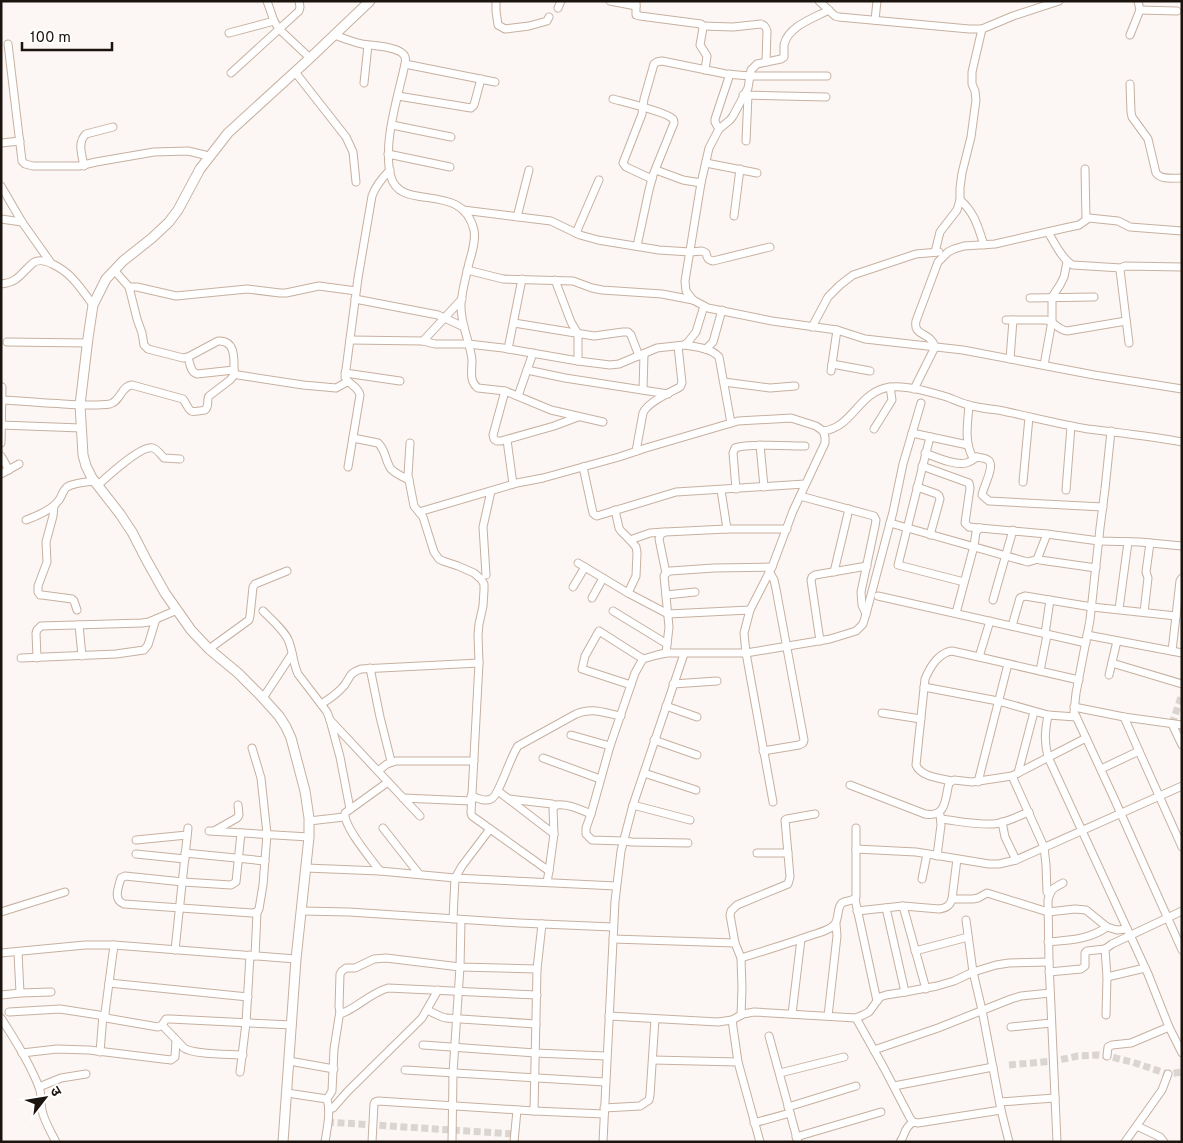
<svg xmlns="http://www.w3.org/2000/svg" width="1183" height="1143" viewBox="0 0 1183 1143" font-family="Overpass,'Noto Sans Devanagari',sans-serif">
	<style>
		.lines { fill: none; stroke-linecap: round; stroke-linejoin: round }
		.minor-tunnel { stroke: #dad5d1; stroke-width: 7; stroke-dasharray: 7 3.5; stroke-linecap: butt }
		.minor-casing { stroke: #c7b0a0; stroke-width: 9 }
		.tertiary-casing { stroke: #c7b0a0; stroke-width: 11 }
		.minor { stroke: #fff; stroke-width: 7 }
		.tertiary { stroke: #fff; stroke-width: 9 }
	</style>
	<rect width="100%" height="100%" fill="#fcf7f4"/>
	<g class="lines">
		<g class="minor-tunnel">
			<polyline points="1172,724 1182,694"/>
			<polyline points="1009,1065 1054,1061 1078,1056 1099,1055 1107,1056 1132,1062 1168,1074 1182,1072"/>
			<polyline points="327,1122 514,1134"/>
		</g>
		<g class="minor-casing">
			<g id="minor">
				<polyline points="267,1 274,21 279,29 310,58"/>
				<polyline points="496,1 496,11 498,25 505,29 529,26 547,21 549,17"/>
				<polyline points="610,1 636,6"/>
				<polyline points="636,1 636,15 640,16 701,24 703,28 700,45 707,56 705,70"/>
				<polyline points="819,1 835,16 839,17 969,29 982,29 1013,16 1059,1"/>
				<polyline points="558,8 561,1"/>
				<path d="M829,10C814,18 788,26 784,45C784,49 784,53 784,57L781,59L757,64L751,70L748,88L733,116L730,120L719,129L709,148L701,183L685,281L686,291L693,300L708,308L772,321L837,330L865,339L963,350L1094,375L1182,389"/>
				<polyline points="1140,10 1177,11"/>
				<polyline points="875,20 877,1"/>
				<path d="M702,26L733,27L761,24C765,25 766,27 767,31L766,62"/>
				<polyline points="229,33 274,21"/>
				<path d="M334,35C343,38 353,42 362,44C373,46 393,46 402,53C406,56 406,60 405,64C398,97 382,144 391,177C401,213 462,180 474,230C476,240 472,253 469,263C466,277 462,290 461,304C460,324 470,341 472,360C472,370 469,382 478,388L505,391L551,410L603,422"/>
				<polyline points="1130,35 1140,10 1138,1"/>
				<polyline points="8,44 22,161 25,164 33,166 79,166 96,162 154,152 188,151 209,156"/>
				<polyline points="405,64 495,82"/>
				<polyline points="295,72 346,137 353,152 356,182"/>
				<polyline points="231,73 299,11 300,7 299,1"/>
				<polyline points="364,83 368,45"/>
				<path d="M1130,84L1131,112L1132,117L1148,139L1156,173C1161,180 1173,178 1182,178"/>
				<polyline points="743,95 826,97"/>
				<polyline points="398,96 471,108 474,105 481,79"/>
				<path d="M613,99C624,102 667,112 673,119C674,120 674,121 674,123L653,175L649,190L637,246"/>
				<polyline points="392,125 451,137"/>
				<polyline points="719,129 715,122 715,119 730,74"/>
				<polyline points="746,141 748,95"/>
				<polyline points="1,143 20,141"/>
				<polyline points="388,154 450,167"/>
				<polyline points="706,163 757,173"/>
				<path d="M84,166C82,155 77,142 86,134L113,127"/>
				<polyline points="1085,169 1086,219"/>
				<polyline points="656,170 683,180 701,183"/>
				<polyline points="652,179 626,167 623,163 642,114 644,99 654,64 657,62 662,61 726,74 750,76 827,76"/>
				<polyline points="1,186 22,222 51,263"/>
				<path d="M960,200C975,213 978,227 984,245"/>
				<path d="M463,210L551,221L580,235L598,240L659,250L690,252L702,251L706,253C707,258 708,260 713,261L770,247"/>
				<polyline points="734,216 740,169"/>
				<polyline points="517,217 529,170"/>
				<polyline points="1,219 22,222"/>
				<path d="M1048,232C1054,242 1063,261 1073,265L1121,268"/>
				<polyline points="576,233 599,180"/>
				<polyline points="935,252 940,232 957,210 960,200 960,188 962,173 971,137 976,100 975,91 972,84 972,72 982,29"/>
				<path d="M114,270L129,287L137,319L142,333L144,345L148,349L183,358L188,357L218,341C236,340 234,359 234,372L235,374L238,375L303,385L336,388L347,382"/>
				<polyline points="467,270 503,279 573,281 592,288 602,290 662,294 693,300"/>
				<polyline points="555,280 571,322 578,334 578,361"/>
				<path d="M1,284C19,282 21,273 33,263C43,255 64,270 71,277C79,285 86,295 93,305"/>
				<polyline points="129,287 137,287 176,296 247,289 280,293 286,293 319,286 356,291"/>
				<polyline points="1030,298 1094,297"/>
				<polyline points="355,299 438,315 464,327"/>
				<path d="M1006,320H1046C1055,322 1058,330 1067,331L1126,321"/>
				<polyline points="514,323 594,336 623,332 628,332 631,335 639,356"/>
				<polyline points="812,327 828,297 840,285 853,275 916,254 939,252"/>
				<polyline points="350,340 423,341 435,344 468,344 503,348 578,361 610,365 619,364 657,348 684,345 688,342 696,332 704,306"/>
				<polyline points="423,341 462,299"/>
				<polyline points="7,342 87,343"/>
				<polyline points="1129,343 1120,270 1121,268 1125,266 1182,267"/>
				<path d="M684,345C696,347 711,348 719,357L731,423"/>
				<polyline points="508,349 522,279"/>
				<polyline points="706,349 713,342 722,310"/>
				<path d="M188,357C190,363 190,372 197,374L234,370"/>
				<polyline points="1010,359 1013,320"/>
				<polyline points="832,364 870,371"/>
				<polyline points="1044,365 1052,321 1052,297 1060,285 1064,277 1067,262"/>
				<polyline points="527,370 565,378 668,394"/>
				<polyline points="831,371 837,330"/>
				<polyline points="345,373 400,381"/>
				<polyline points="724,382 770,388 795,386"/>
				<path d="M914,389L935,347C930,331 913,337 916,321L938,262L948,252L954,249L964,246L995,244L1065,228L1079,225L1089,218L1118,221L1130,227L1182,231"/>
				<polyline points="643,390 644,354"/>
				<polyline points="505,391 493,435 494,439 497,441 501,441 554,426 578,417"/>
				<polyline points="518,396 533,353"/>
				<path d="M1,400C22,401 43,403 63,404C78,405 96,406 110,404C121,401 121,386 132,385L183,399C192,413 188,413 205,410C210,406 206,400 209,396L230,380L235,374"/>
				<path d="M969,405C968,422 964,440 972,456C977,458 984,457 988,460C996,465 983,487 982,495L989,501L1103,507"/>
				<polyline points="1,425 81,428"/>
				<polyline points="874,429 892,400 890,387"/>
				<path d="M823,431C853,428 859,390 891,387C907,385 931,392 947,397C955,400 963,404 972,406C981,408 989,409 998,410C1028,416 1057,424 1088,429C1119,433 1151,436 1182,442"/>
				<polyline points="1111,431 1105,489 1100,528 1090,620 1076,693 1074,712 1113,796 1182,950"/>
				<polyline points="912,433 968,445"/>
				<polyline points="930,437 898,565 964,582"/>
				<path d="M353,438L378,443C386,450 385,461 391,469C396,474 403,477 409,480"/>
				<polyline points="507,440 513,484"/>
				<polyline points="1,443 2,387"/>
				<polyline points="410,443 408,475 414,506 423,517 434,552 439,559 443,561 458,566 474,573 481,579 484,584 484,590 483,606 479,624 478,635 479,663 471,813 472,816 549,871"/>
				<polyline points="760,445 764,487"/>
				<path d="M636,451L643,413C648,402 669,393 680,387L682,383L678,346"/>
				<path d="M925,453C936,457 955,466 966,463C970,462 973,460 977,457"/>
				<polyline points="1,456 9,470"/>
				<polyline points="922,466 969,483 970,488 965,523 969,527 1047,534 1099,541 1140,542 1182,546"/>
				<path d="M348,467L360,395C358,386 349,385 345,377L358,278L372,196C376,185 382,178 390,170"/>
				<polyline points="583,467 593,513 595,515 597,516 676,492 805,484"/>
				<polyline points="1,474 19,464"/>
				<polyline points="1023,482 1029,417"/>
				<path d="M98,485C107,477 141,445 153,448C157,449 161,455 164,458L180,459"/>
				<polyline points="917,487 937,494 939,496 940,499 930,535"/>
				<path d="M736,489L733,453L735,448C748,443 789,446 805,446"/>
				<polyline points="721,490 727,529"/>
				<polyline points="1066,490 1071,426"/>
				<polyline points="800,496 874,516 876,520 875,526 861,592 862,605 866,614"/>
				<polyline points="54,506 53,516 46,542 47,562 38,586 38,592 40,595 42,595 72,599 74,601 77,610"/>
				<polyline points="615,510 619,528 621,531 630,540 636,547 637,553 636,576 628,593"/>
				<polyline points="419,512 517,483 543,478 619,457 646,448 738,421 791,418 816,426 823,431 825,437 825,443 793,511 772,567 750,610 744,633 746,653 773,802"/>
				<path d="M26,520C37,516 52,510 59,500C62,496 63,490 67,487C73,483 87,482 94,481"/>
				<polyline points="890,523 1024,561 1028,562 1038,559"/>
				<polyline points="1047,534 1038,557 1038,559 1040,560 1096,568"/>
				<polyline points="630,540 650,533 664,532"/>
				<polyline points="578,563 628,593 668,614 750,610"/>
				<polyline points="834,572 849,509"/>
				<polyline points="666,573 659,539 661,534 665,532 727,529 787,529"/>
				<polyline points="486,575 483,527 491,491"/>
				<polyline points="573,587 585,567"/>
				<polyline points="666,595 695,592"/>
				<polyline points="878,596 1086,643"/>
				<polyline points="592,598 603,578"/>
				<polyline points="993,600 1013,530"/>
				<polyline points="1119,609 1128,542"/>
				<path d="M263,611C271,619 286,632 289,642C293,652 293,663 298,674L327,712L330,720L340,757L350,809"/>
				<polyline points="613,611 667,644"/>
				<polyline points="1144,612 1148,578 1146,572 1150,543"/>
				<polyline points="956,613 974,546 976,532 980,528"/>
				<polyline points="79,625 82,656"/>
				<polyline points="1012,626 1020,598 1025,596 1092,607 1176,616"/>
				<polyline points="1045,634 1050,600"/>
				<polyline points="1087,635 1182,653"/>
				<polyline points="820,641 811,580 812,577 815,575 867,566"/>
				<polyline points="209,649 249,620 250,616 253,587 255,584 287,571"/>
				<polyline points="1172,651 1180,581 1182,578"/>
				<polyline points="666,653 669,627 664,576 666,573 670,571 714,568 772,567"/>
				<polyline points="979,657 990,621"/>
				<polyline points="21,658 116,654 144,650 148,645 156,619"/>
				<polyline points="37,658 36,633 37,630 41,626 142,623 149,622 177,610"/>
				<polyline points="1112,663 1182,684"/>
				<polyline points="370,668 380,717 391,761"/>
				<polyline points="1040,671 1047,635"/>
				<polyline points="1109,675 1117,641"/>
				<polyline points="673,684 717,681"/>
				<polyline points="631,685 582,669 585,656 599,631 643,659"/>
				<polyline points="924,687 998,701 1048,715 1076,717"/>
				<polyline points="263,698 292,654"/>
				<path d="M321,704C328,700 335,695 341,689C351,680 346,674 361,669L479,663"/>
				<polyline points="666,706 697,717"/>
				<polyline points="1074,707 1124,717 1182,725"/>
				<polyline points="882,713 921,719"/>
				<path d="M1048,715C1045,731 1044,741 1048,757L1148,974L1169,1027L1182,1053"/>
				<polyline points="1124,717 1139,751"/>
				<polyline points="330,720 420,816"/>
				<polyline points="1172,724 1182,745"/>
				<polyline points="571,735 610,746"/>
				<polyline points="654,740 697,755"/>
				<polyline points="763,751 799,745 803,743 804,740 776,589 774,580 769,571"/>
				<polyline points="543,758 600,779"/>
				<polyline points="1101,769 1139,751 1182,847"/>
				<polyline points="378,771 387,764 396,761 474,761"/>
				<polyline points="644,773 696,790"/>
				<polyline points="1018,773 1034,712"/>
				<polyline points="1012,776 1044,847 1046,865 1047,892"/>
				<path d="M951,781C940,778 921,777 916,765L925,679C930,667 938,653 952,651L979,657L1079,680"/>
				<polyline points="978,782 1008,664"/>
				<path d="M850,785L925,814C947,818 945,798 949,783L954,780L972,782L1012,776L1086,738"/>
				<polyline points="498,791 554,834"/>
				<path d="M471,796C477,798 485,802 491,799C499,796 510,757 518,746L576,714C592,707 604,713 621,716"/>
				<polyline points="403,798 471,801"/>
				<polyline points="509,799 552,804"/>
				<polyline points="633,805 690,820"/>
				<path d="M941,819C958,821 976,825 994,824C1006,823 1018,816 1029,812"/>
				<polyline points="309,821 344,817"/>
				<polyline points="1002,822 1005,837 1016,860"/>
				<polyline points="383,828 419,874"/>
				<polyline points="209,831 309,837"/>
				<polyline points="214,831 237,818 239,815 238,805"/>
				<path d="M241,833L236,882L231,885L183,882L125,876L121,878C118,888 113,900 124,904L252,913L257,912L259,909L263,885L267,834L261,778L252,748"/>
				<polyline points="136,840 187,835"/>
				<polyline points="688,843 632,842 623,841 592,840 586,834 586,828 591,814 610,746 635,673 640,664 643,659 657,655 666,653 746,653 830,639 856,631 863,624 866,614 893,512 903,464 921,403"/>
				<polyline points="856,849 916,852 989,864 999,864 1016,860 1182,786"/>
				<polyline points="185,853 265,861"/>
				<polyline points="757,853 788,853"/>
				<polyline points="136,854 185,859"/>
				<polyline points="937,856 941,825 940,815"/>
				<polyline points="306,868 380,871 455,878 616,886"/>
				<path d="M380,871C371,859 343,826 345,813L388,782"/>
				<polyline points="922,879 927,854"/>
				<path d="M547,882L549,871L554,834L553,809L556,805C568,803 581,810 591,814"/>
				<polyline points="855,899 877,1001"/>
				<polyline points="952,899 973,899 978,898 987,893 1048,912 1075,909 1086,910 1107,927 1117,930 1127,929"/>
				<polyline points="903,906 926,989"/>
				<polyline points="886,908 905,992"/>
				<polyline points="302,911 349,912 519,923 613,927"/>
				<path d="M857,911L903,906L939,909C946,908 950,906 952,899L957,859"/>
				<polyline points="1,912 65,892"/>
				<polyline points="453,919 455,878 462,866 490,829"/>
				<polyline points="966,920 973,972 982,1010 1001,1110 1009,1142"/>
				<polyline points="613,939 735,943"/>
				<path d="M1048,942C1070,940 1088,940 1107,927"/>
				<polyline points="114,945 105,1013 106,1018 158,1027 162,1025 166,1019 170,1019 292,1025"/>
				<polyline points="175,950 188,828"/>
				<polyline points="915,951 968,937"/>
				<polyline points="18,952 20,993"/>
				<polyline points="1,953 85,945 114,945 296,959"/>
				<polyline points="255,956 257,912"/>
				<path d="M741,958C764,951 787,944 809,936C817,933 829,931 834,925C840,919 836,908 842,903C847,900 852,902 856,897V828"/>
				<polyline points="1049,972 1081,969 1085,966 1085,953 1087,951 1105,949"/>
				<polyline points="1107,977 1145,968"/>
				<polyline points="109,983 248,997"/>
				<polyline points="1,995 20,993 51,992"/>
				<path d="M537,995L388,988C371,993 359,1006 343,1013L340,1011L339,1007L340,974L342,971L346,968H355L374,959L386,958L460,967L537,969"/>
				<polyline points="427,1010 442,1017 446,1018 536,1024"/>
				<polyline points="9,1012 60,1009 105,1016"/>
				<polyline points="792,1014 801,939"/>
				<polyline points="741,1015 742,988 741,958 735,943 730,915 731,911 737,905 788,884 790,877 785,820 787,819 815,814"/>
				<polyline points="1106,1015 1107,977 1105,949 1112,944 1182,911"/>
				<polyline points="609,1016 718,1022 732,1020 743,1014 754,1012 856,1018 863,1015 869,1012 880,997 886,995 905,992 937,986 954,981 973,972 996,965 1009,963 1049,962"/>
				<polyline points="828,1016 837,936 836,924"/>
				<path d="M1,1018C15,1040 29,1062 39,1087C42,1094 40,1102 42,1110C44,1121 51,1132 56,1142"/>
				<polyline points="856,1018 884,1068 910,1118 913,1122 918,1123 1001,1110"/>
				<polyline points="732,1020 738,1062 760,1142"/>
				<path d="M162,1025L184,1048C195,1055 228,1054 243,1055"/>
				<polyline points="1011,1027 1051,1023"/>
				<polyline points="769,1036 798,1142"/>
				<polyline points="423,1045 535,1053 606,1056"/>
				<polyline points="874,1050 938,1028 1011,999 1021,996 1050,993"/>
				<polyline points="100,1052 103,1015"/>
				<polyline points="22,1053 57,1049 89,1050 171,1060 175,1057 176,1040"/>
				<polyline points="1107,1056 1108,1047 1112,1045 1131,1043 1169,1027"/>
				<polyline points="653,1060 738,1062"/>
				<polyline points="289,1061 334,1069"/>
				<polyline points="405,1070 605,1082"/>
				<polyline points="240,1072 246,1023 250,955"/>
				<polyline points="780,1073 844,1057"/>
				<polyline points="894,1086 993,1067"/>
				<polyline points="39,1087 61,1078 86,1074"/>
				<path d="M287,1093L327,1099C331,1112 327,1129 325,1142"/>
				<polyline points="329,1096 332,1091 334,1049 340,1011"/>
				<polyline points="1000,1102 1055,1098"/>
				<polyline points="788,1107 856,1086"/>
				<polyline points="329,1108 333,1108 348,1091 415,1025 422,1018 438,990"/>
				<polyline points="604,1108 640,1106 649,1100 650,1095 655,1019"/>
				<polyline points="534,1111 537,969 542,924"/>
				<polyline points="754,1123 790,1113"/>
				<polyline points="1137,1126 1160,1137 1164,1142"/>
				<polyline points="796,1137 881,1112"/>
				<polyline points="372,1142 374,1104 375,1102 378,1101 534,1111 604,1114"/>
				<polyline points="452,1142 453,1073 460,967 461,920"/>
				<polyline points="514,1142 517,1110"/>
				<polyline points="603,1142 615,901 621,851 633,805 684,654"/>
				<path d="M900,1142C906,1134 903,1129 913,1122"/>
				<path d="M1057,1142L1049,962L1048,900C1051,889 1053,888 1063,883"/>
				<polyline points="1125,1142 1162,1090 1168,1074"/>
			</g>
		</g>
		<g class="tertiary-casing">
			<polyline id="tertiary" points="283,1142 296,959 309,837 309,818 305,791 291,738 286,727 279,716 261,696 238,673 209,649 191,630 165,593 147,561 132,532 120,514 92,478 86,466 83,455 80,405 88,338 93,305 106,279 123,261 152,238 169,222 178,210 200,169 228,133 308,60 370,1"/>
		</g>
		<use href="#minor" class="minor"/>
		<use href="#tertiary" class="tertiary"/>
	</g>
	<rect width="1183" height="1143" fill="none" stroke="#1b130d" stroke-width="5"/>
	<g transform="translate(45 1098) rotate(59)" stroke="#ffffff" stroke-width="4" paint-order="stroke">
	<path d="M0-4L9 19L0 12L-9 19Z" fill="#1b130d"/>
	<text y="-8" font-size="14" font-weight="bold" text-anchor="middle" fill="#1b130d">उ</text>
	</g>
	<path d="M22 42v8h90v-8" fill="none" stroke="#1b130d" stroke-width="2.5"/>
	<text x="30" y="42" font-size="15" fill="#1b130d" stroke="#ffffff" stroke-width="4" paint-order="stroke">100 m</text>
</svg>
